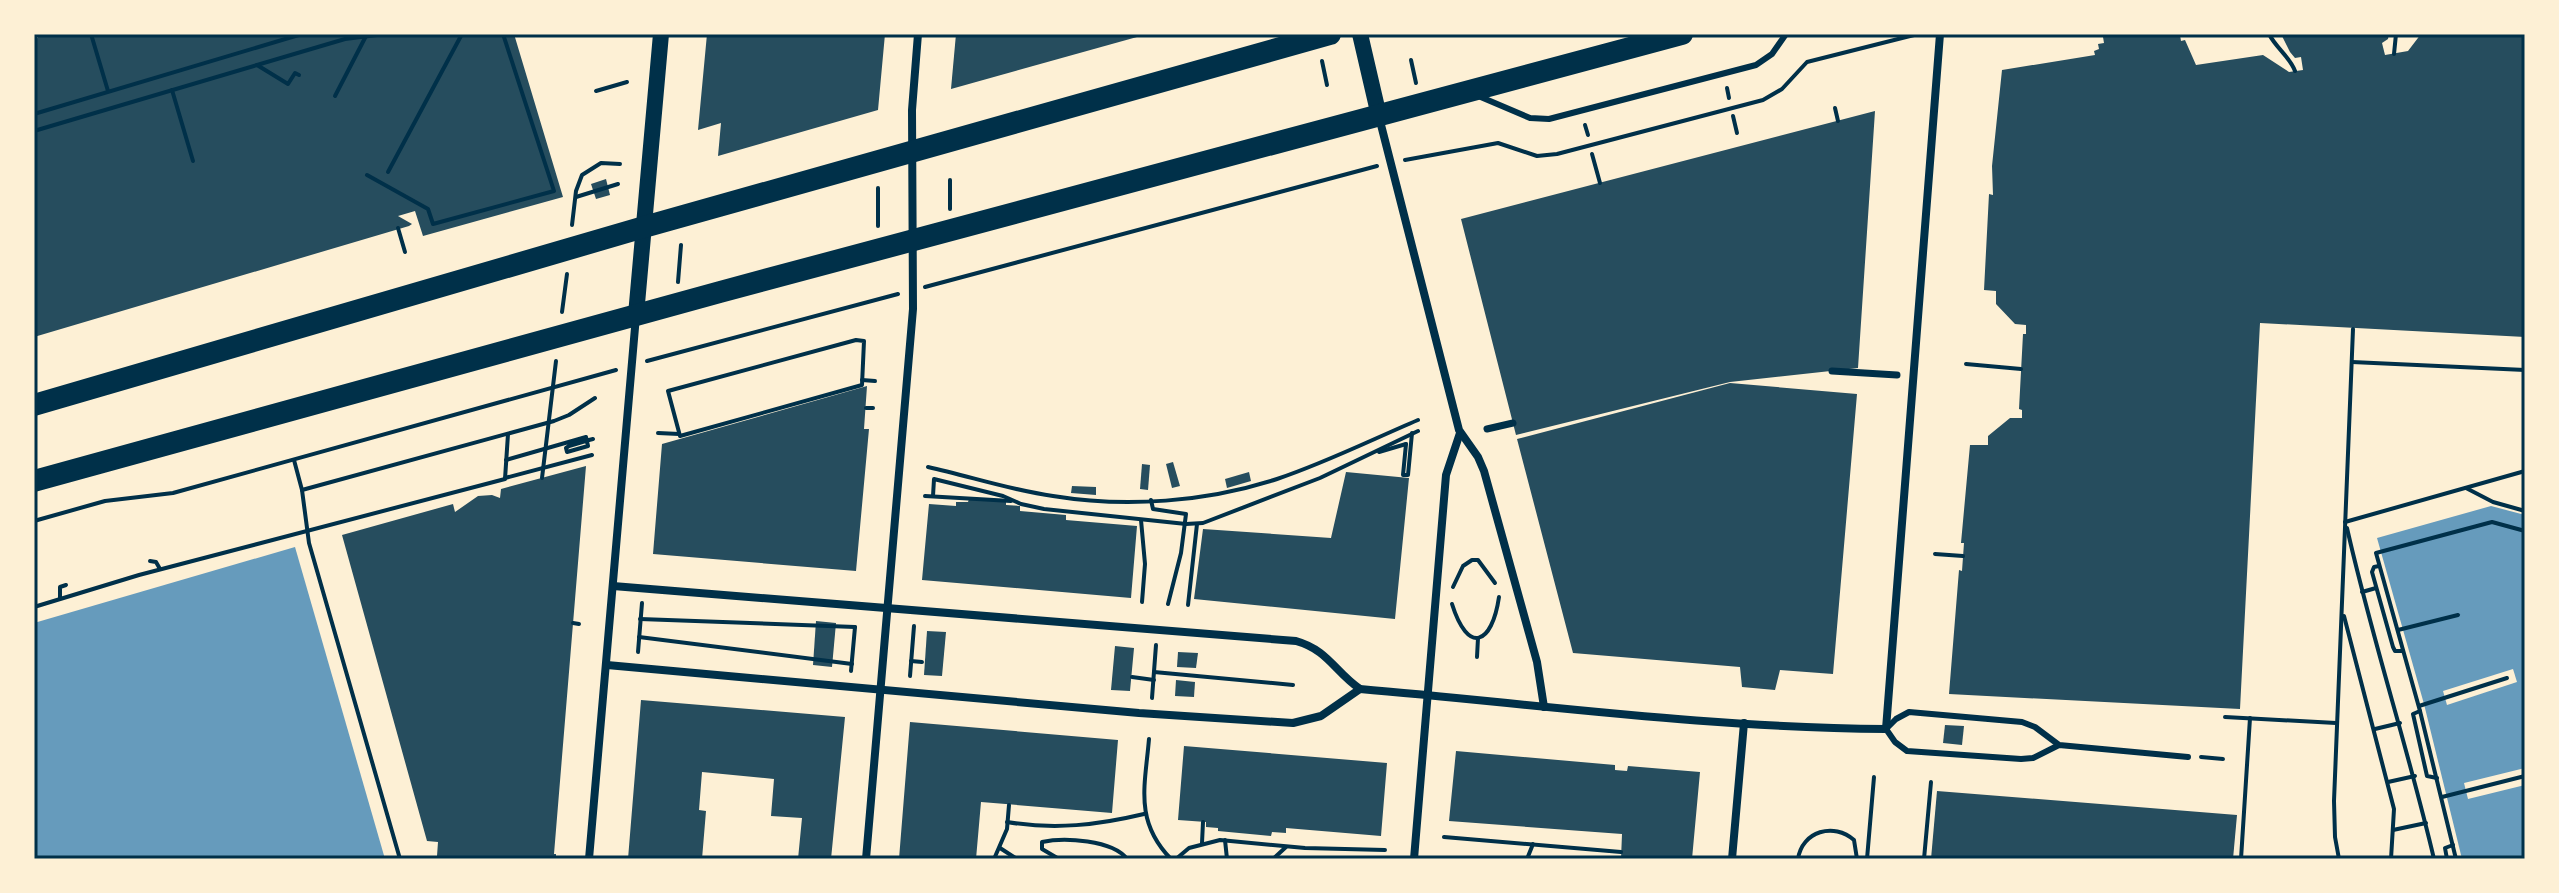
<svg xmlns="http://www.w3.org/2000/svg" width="2559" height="893" viewBox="0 0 2559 893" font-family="Montserrat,sans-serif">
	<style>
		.water { fill: #669bbc }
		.pier { fill: #fdf0d5 }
		.building { fill: #264d5e }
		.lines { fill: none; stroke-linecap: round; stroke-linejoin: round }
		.path { stroke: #003049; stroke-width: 4 }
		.service { stroke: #003049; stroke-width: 6 }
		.pedestrian { stroke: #003049; stroke-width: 7 }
		.minor { stroke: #003049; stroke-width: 8 }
		.secondary { stroke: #003049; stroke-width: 16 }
		.trunk { stroke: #003049; stroke-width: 22 }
		.neatline { fill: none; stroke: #003049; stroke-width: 3 }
	</style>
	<rect width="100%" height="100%" fill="#fdf0d5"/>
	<g class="water">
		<polygon points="2491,506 2525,515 2525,859 2462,859 2424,704 2377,538"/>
		<polygon points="295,547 385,859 34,859 34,623"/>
	</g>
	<g class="pier">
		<polygon points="2513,669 2517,682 2447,705 2443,691"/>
		<polygon points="2525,768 2525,785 2468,799 2464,783"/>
	</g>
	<g class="building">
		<polygon points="40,34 321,34 322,37 331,34 514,34 563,197 423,236 415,211 398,216 412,224 409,226 34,337 34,43"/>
		<polygon points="707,34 885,34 878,110 718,156 721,123 698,130"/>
		<polygon points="956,34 1137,34 1137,37 951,89"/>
		<polygon points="2122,34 2180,35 2181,41 2185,40 2196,65 2263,55 2289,72 2303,70 2301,57 2295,58 2290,52 2281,34 2389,34 2388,39 2382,43 2385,55 2408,51 2421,34 2525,34 2525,337 2260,323 2240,709 1949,694 1959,570 1962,571 1964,543 1961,543 1970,445 1988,445 1988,436 2010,418 2022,418 2022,410 2019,409 2023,334 2026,334 2026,325 2015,324 1996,304 1996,291 1984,290 1989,194 1993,195 1992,166 2002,70 2095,55 2094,51 2099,49 2098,44 2104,43 2103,37"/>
		<polygon points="1875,111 1858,368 1730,382 1516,435 1461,219"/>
		<polygon points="606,179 610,195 596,199 591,184"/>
		<polygon points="1730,383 1857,394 1833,674 1780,670 1775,690 1742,687 1740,667 1573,653 1517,439"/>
		<polygon points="867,386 864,429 869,429 856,571 653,554 662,444"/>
		<polygon points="1173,462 1180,486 1172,488 1166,464"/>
		<polygon points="1142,464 1150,465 1148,490 1140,489"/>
		<polygon points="586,466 554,854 556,854 556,859 433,859 432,856 437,856 438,842 427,841 342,535 453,504 455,512 478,496 492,495 500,498 501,489"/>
		<polygon points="1249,472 1251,481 1227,488 1225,479"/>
		<polygon points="1346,472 1409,478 1395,619 1194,599 1203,529 1331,538"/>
		<polygon points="1072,486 1096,487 1096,495 1071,493"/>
		<polygon points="969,499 1006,502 1006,505 1020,506 1020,511 1066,515 1066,520 1137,526 1131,598 922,580 929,504 956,506 956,502 968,502"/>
		<polygon points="816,621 836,623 832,667 813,665"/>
		<polygon points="927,631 946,632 942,676 924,675"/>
		<polygon points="1115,646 1134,648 1130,691 1111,690"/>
		<polygon points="1178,652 1198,653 1196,668 1177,667"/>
		<polygon points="1176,680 1195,682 1194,697 1175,696"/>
		<polygon points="641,700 845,717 831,859 798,859 802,818 771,816 774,779 702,772 699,810 706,811 702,859 628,859"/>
		<polygon points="910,722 1118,740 1112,813 981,802 976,859 899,859"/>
		<polygon points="1945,725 1964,726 1962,745 1943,743"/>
		<polygon points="1184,746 1387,763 1381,836 1286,828 1286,833 1272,832 1271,836 1218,831 1218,828 1206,827 1206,822 1178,820"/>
		<polygon points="1456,751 1615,765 1615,770 1627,771 1628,766 1700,772 1692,859 1621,859 1622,834 1449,821"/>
		<polygon points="1937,791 2237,815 2233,859 1931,859"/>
	</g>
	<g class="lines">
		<g class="path">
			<polyline points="91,34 108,91"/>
			<path d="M2269,34C2276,48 2290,57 2295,71"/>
			<polyline points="2394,54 2396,34"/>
			<polyline points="1411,60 1416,83"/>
			<polyline points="1322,61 1327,85"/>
			<polyline points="257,65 288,84 295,73 299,75"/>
			<polyline points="1727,88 1729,98"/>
			<polyline points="172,90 193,161"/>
			<polyline points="596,91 627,82"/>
			<polyline points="335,96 366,36"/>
			<polyline points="1835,108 1838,121"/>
			<polyline points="34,114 302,34"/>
			<polyline points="1733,116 1737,133"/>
			<polyline points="1585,125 1588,135"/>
			<polyline points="34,131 345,39 385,34"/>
			<polyline points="1592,154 1600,183"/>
			<polyline points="1405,160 1498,143 1537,156 1557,154 1763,100 1782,89 1807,62 1918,34"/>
			<polyline points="388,172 462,34"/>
			<polyline points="367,175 428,209 433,224 554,191 503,34"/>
			<polyline points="950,180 950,209"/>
			<polyline points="878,188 878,226"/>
			<polyline points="576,197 618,184"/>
			<polyline points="572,225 576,191 582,175 601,163 620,164"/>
			<polyline points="398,228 405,252"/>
			<polyline points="678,282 681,245"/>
			<polyline points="925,287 1377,166"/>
			<polyline points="562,312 567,274"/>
			<polygon points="856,340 864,341 862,385 680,436 668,391"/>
			<polyline points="647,361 898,294"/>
			<polyline points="2352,362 2525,370"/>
			<polyline points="1966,364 2021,369"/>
			<polyline points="862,380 875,381"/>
			<polyline points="866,408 873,408"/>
			<polyline points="658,433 679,434"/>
			<polyline points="1406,444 1403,475 1408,475 1412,433"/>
			<polyline points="1379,452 1406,444"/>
			<polyline points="294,460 302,490 309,543 400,859"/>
			<polyline points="506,460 586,437 588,446 567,452 566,448 569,446 589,440 593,439"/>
			<path d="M928,467C969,476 1010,490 1053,496C1126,508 1206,502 1277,479C1325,463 1371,440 1418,420"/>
			<polyline points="505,478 592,455"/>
			<polyline points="542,478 556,361"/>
			<polyline points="2466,488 2493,502 2525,511"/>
			<polyline points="302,490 554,421 569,415 595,398"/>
			<polyline points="925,496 1011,501"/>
			<polyline points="933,496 934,479 1003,496 1021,504 1044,509 1186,524 1203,523 1320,478 1418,431"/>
			<polyline points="1151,500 1153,509 1186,514 1181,553 1168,604"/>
			<polyline points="1141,520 1145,564 1142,602"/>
			<polyline points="34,521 105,501 173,493 616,370"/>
			<polyline points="2345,522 2525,471"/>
			<path d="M2347,528C2372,639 2408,748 2434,859"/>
			<polyline points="1935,554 1963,556"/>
			<polyline points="150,561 156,562 160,569"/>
			<polyline points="2379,566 2374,567 2372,572 2393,647 2395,651 2403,651"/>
			<polyline points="1453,587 1463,566 1472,560 1478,560 1495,583"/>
			<polyline points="2362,592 2376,588"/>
			<polyline points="60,598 60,587 66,585"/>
			<path d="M1452,604C1468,655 1492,645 1499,597"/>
			<polyline points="1188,605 1197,524"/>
			<polyline points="34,607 139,575 505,479 508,434"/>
			<polyline points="2344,616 2394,809 2391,859"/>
			<polyline points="640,619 855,627"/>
			<polyline points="573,623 579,624"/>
			<polyline points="2398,630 2458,615"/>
			<polyline points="639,637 852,664"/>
			<polyline points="638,652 642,603"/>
			<polyline points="1477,657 1478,638"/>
			<polyline points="911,661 922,662"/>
			<polyline points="851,671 855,627"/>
			<polyline points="1154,672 1293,685"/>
			<polyline points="910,676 914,626"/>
			<polyline points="1132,677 1154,680"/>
			<polyline points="1152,698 1156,645"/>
			<polyline points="2419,706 2507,678"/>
			<polyline points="2420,711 2413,714 2427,776 2437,778"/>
			<polyline points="2225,717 2336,723"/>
			<polyline points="2375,729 2400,723"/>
			<path d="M1149,739C1145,786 1134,821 1171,859"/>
			<polyline points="2201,757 2223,759"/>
			<polyline points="2388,782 2415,776"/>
			<polyline points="2442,797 2525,776"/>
			<path d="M1007,822C1055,830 1098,825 1144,814"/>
			<polyline points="2393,830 2426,823"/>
			<polyline points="1444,837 1621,852"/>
			<polyline points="1225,840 1227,859"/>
			<polyline points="1202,843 1203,822"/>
			<polyline points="1000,848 1017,859"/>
			<polyline points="994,859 1007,829 1009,805"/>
			<path d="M1059,859L1042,849V842C1064,837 1113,840 1127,859"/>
			<polyline points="1176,859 1189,848 1220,840 1305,848 1385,850"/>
			<polyline points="1273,859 1286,847"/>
			<polyline points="1527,859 1533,844"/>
			<path d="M1798,859C1802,831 1834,822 1854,840L1857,859"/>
			<polyline points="1867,859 1874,777"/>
			<polyline points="1924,859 1931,782"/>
			<polyline points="2241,859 2250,718"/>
			<polyline points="2339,859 2335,837 2334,801 2353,329"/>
			<polyline points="2447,859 2445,848 2453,845"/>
			<polyline points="2456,859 2420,711 2376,553 2492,522 2525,531"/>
		</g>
		<g class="service">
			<polyline points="1476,95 1530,118 1549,119 1756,65 1772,54 1786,34"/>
			<polyline points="2059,745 2035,727 2022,722 1909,712 1896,719 1886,729 1895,742 1907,751 2021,759 2033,758 2059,745 2188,757"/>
		</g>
		<g class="pedestrian">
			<polyline points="1832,371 1897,375"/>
			<polyline points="1487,429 1513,423"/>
		</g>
		<g class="minor">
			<polyline points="1379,117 1459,430 1478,457 1484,471 1537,662 1544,707"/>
			<path d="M613,586L1296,641C1328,650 1335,672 1360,689C1535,704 1710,728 1886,729L1940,34"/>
			<polyline points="607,665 1139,713 1293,723 1321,716 1360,689"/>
			<polyline points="589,859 636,316"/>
			<polyline points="866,859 913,309 912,110 918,34"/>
			<polyline points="1414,859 1446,475 1460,433"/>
			<polyline points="1732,859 1744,723"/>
		</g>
		<g class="secondary">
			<polyline points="1360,34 1379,116"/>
			<polyline points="636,315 661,34"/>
		</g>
		<g class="trunk">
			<polyline points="34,405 644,227 1330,34"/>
			<polyline points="34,481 720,292 1682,34"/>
		</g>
	</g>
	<rect width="2559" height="893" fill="none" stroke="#fdf0d5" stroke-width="72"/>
	<rect x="36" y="36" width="2487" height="821" class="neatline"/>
</svg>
